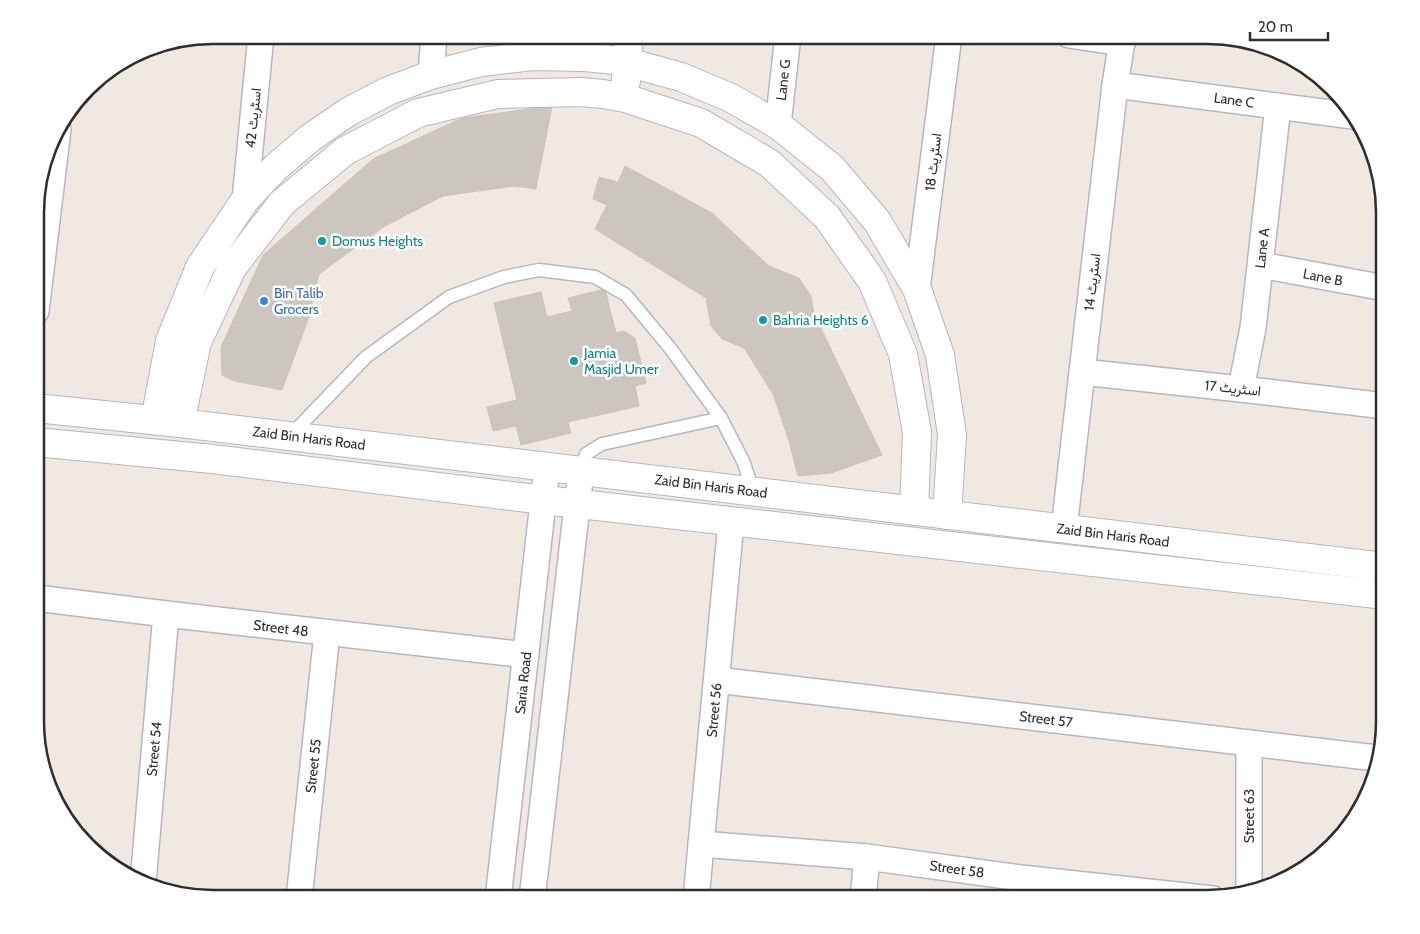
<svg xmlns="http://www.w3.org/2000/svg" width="1420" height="934" viewBox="0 0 1420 934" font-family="Cabin,Vazirmatn,sans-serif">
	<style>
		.building { fill: #cbc7bf; stroke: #cbc5ba }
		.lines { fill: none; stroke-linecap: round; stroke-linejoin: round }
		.service-casing { stroke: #b4b7c1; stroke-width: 15 }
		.minor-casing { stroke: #b4b7c1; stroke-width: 28 }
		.tertiary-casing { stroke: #b4b7c1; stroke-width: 30 }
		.service { stroke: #fff; stroke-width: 12 }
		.minor { stroke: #fff; stroke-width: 25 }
		.tertiary { stroke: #fff; stroke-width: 28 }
		.culture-dot { fill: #0f9aa8; stroke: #fff; stroke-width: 2 }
		.shop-dot { fill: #3f7fe0; stroke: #fff; stroke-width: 2 }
		.labels { text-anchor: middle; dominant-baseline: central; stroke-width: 5; stroke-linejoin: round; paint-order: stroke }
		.street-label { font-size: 14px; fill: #2e2e2e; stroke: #fff }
		.culture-label { font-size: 14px; fill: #0d838f; stroke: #fff; text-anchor: start }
		.shop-label { font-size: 14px; fill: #366cbe; stroke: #fff; text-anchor: start }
		.rim { fill: none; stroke: #2e2e2e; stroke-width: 2.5 }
	</style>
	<rect width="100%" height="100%" fill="#efe9e1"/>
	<g class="building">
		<polygon points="552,106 536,189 514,186 443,196 385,226 319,274 309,317 282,390 234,381 222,375 221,347 263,255 373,159 462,118"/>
		<polygon points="625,166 712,213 769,266 799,278 811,296 814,314 882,455 831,473 798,476 789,441 773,394 744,348 722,339 711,326 706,298 595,229 607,205 593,199 599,177 618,182"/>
		<polygon points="605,289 616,333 624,331 635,338 646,383 635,386 639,406 568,422 571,433 521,445 516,426 493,431 487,407 517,400 494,303 541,292 547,317 572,311 568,298"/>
	</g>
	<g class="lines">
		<g class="service-casing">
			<g id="service">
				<polyline points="290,436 366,357 449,297 504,277 539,270 595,277 626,295 670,348 721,418 744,463 753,491"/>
				<polyline points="581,471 586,454 602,444 721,418"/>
			</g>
		</g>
		<g class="minor-casing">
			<g id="minor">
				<polyline points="1069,35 1122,43"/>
				<polyline points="431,75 434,35"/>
				<polyline points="1115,85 1353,116"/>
				<polyline points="778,125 788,35"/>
				<polyline points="245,200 261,35"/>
				<polyline points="1261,265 1385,288"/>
				<polyline points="917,289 949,35"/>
				<polyline points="36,311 58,129"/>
				<polyline points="1082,372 1241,389 1385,406"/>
				<polyline points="1241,389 1253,328 1278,106"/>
				<polyline points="1064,529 1115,85 1123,35"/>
				<polyline points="36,598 166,614 526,655"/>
				<polyline points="717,680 1376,758"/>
				<polyline points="1249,743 1249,889"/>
				<polyline points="701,844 867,857 1021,878 1213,899"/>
				<polyline points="143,883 166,614"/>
				<polyline points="299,899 327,633"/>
				<polyline points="498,899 547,467"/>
				<polyline points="532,899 581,471"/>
				<polyline points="696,899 731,522"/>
				<polyline points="863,899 867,857"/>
			</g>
		</g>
		<g class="tertiary-casing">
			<g id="tertiary">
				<polyline points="626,81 629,35"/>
				<polyline points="36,408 180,423 1385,567"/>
				<polyline points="155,420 170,341 200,267 245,200 276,167 310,138 348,112 388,91 431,75 481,62 532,56 584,57 606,59 627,62 681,77 731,98 778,125 832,168 877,221 917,289 940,355 952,435 947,515"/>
				<polyline points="180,423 197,342 232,268 282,203 345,151 418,113 498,94 580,92 603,94 625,98 701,123 769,163 827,217 872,281 903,354 917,432 914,511"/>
				<polyline points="36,442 212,459 544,500 1385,595"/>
			</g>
		</g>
		<use href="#service" class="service"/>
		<use href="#minor" class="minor"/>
		<use href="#tertiary" class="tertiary"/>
	</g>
	<g class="culture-dot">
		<circle cx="322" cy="241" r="5"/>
		<circle cx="763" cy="320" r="5"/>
		<circle cx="574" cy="361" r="5"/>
	</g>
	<circle class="shop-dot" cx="264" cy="301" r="5"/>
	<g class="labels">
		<g class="street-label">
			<text transform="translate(783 80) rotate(-84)">Lane G</text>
			<text transform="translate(1234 100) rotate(8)">Lane C</text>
			<text transform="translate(253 118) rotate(-84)">اسٹریٹ 42</text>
			<text transform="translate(933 162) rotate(-83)">اسٹریٹ 18</text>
			<text transform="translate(1262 248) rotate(-84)">Lane A</text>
			<text transform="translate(1323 277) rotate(11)">Lane B</text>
			<text transform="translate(1092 282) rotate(-83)">اسٹریٹ 14</text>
			<text transform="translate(1233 388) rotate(6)">اسٹریٹ 17</text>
			<text transform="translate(309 438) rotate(7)">Zaid Bin Haris Road</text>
			<text transform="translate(711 486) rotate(7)">Zaid Bin Haris Road</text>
			<text transform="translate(1113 535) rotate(7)">Zaid Bin Haris Road</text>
			<text transform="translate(281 628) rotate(7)">Street 48</text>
			<text transform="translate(523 683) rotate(-84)">Saria Road</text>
			<text transform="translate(714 710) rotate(-85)">Street 56</text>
			<text transform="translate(1046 719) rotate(7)">Street 57</text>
			<text transform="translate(154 749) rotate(-85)">Street 54</text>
			<text transform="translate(313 766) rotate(-84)">Street 55</text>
			<text transform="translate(1249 816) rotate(-90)">Street 63</text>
			<text transform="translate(957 869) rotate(8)">Street 58</text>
		</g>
		<g class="culture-label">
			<text x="332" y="241">Domus Heights</text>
			<text x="773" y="320">Bahria Heights 6</text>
			<text x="584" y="353">Jamia<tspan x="584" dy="16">Masjid Umer</tspan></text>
		</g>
		<g class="shop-label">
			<text x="274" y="293">Bin Talib<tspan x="274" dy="16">Grocers</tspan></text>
		</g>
	</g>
	<path d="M0 0H1420V934H0ZM213 44H1207A169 169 0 0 1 1376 213V721A169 169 0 0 1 1207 890H213A169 169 0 0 1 44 721V213A169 169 0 0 1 213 44Z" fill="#fff" fill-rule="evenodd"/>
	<path class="rim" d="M213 44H1207A169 169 0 0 1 1376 213V721A169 169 0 0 1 1207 890H213A169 169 0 0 1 44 721V213A169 169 0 0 1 213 44Z"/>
	<path d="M1250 32v8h78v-8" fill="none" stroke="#2e2e2e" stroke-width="2.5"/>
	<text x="1258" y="32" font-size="15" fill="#2e2e2e" stroke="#ffffff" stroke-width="4" paint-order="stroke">20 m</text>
</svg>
